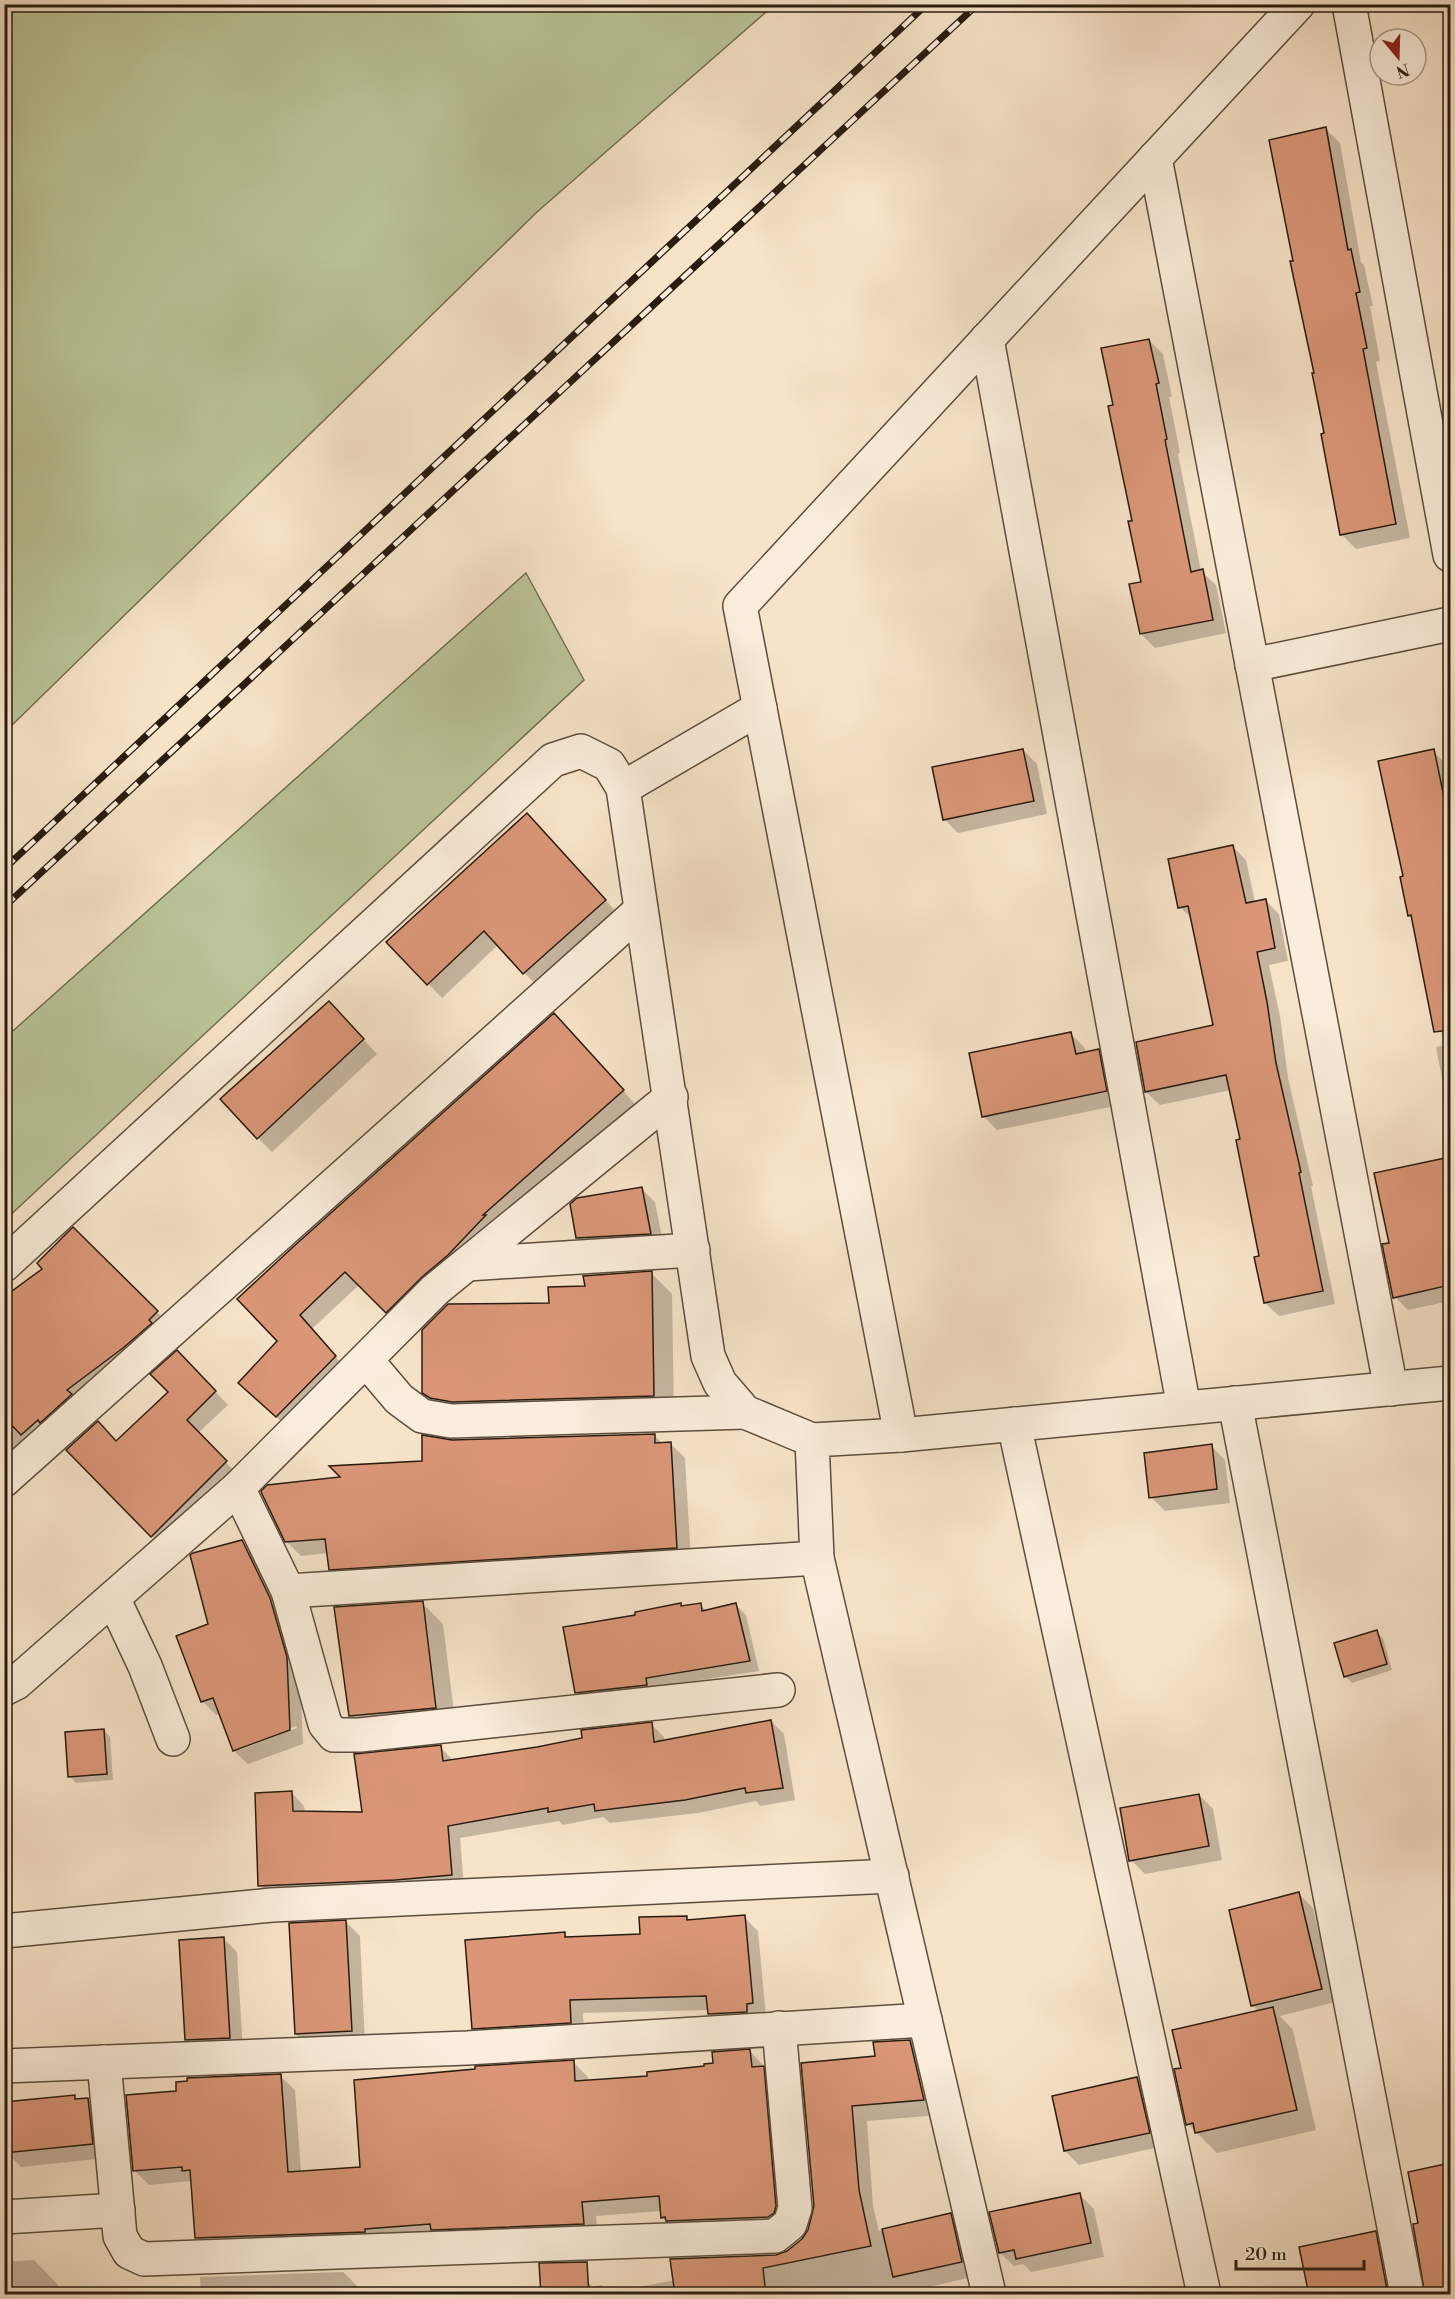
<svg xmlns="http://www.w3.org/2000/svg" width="1455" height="2299" viewBox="0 0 1455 2299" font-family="'Libre Bodoni',serif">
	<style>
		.green { fill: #bac498; stroke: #717054; stroke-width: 1.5 }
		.shadow { fill: #0003; fill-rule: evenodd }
		.building { fill: #da9677; stroke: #281c0f; stroke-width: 1.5 }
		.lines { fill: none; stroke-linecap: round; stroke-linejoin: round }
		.street-casing { stroke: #5c4e3d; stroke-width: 36 }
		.street { stroke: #faeddb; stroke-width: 33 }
		.rail-casing { stroke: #281c0f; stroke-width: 7 }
		.rail { stroke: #faeddb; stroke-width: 4.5; stroke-dasharray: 14; stroke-linecap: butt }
	</style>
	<rect width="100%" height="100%" fill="#f7e3c8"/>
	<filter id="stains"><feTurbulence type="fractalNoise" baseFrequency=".00333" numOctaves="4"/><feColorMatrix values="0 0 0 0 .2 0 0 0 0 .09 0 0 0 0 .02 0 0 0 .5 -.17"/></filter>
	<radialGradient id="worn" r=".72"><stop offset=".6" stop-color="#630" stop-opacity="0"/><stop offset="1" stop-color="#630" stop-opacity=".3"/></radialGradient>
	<g class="green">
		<polygon points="5,4 774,4 774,5 537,212 5,732"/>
		<polygon points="526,573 584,680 5,1220 5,1038"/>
	</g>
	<g class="shadow">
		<polygon points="1326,129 1340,143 1361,262 1364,265 1373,306 1370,306 1380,361 1376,362 1410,538 1356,549 1342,535 1316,374 1294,262"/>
		<polygon points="1149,340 1163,354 1172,397 1169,397 1180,453 1178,454 1201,571 1216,585 1226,633 1155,648 1141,634 1142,583 1115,406"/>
		<polygon points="1023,750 1037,764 1047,814 958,833 944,819"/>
		<polygon points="1433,751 1447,765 1450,782 1450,1120 1436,1047 1444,1045 1431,979 1414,920 1409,915 1405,877"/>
		<polygon points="541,829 619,915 538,987 498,945 442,998 388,942"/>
		<polygon points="1233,847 1246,860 1255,902 1265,900 1279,914 1288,961 1269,965 1280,1016 1288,1078 1313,1186 1311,1186 1335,1304 1279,1316 1265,1303 1261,1257 1242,1140 1231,1090 1160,1105 1146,1092 1137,1043 1215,1026 1192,919 1180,907"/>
		<polygon points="342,1016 377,1054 272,1152 258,1138"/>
		<polygon points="567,1029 636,1105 401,1325 359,1285 312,1329 348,1371 290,1430 254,1396 279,1341 239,1299"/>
		<polygon points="1071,1034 1085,1048 1086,1054 1098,1051 1112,1065 1120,1105 997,1130 983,1116"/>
		<polygon points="1450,1159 1450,1301 1408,1310 1395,1297 1391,1244 1376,1174"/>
		<polygon points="641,1188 655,1202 664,1247 592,1252 578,1238"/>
		<polygon points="73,1229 176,1331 4,1483 4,1299 44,1269"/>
		<polygon points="651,1273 672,1294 674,1416 444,1413 423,1392 550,1304 587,1288"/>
		<polygon points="190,1365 228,1405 198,1433 238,1475 164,1549 68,1450 117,1443 170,1392"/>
		<polygon points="654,1435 663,1444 671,1444 685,1458 691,1561 344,1583 330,1569 328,1553 301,1556 287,1542 343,1478 424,1463 451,1441"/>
		<polygon points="1211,1446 1225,1460 1230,1503 1165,1511 1151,1497"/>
		<path d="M242,1541L256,1555L284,1613L300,1672L303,1744L248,1764L234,1751L221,1714L216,1715L202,1701L210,1625ZM296,1726L297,1728L240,1750V1747Z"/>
		<polygon points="422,1603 443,1624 456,1728 371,1736 350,1716"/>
		<polygon points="680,1605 683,1607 700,1605 707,1611 736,1605 746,1615 759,1671 655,1687 586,1702 576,1692"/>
		<polygon points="1376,1632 1383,1638 1392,1670 1352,1683 1345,1676"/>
		<polygon points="771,1721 784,1734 795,1800 760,1806 756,1801 698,1813 610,1823 603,1817 563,1825 559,1821 460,1838 464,1887 273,1898 260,1886 292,1793 304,1806 305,1813 363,1814 440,1747 453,1760 537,1749 651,1724 664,1737 664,1742"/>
		<polygon points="104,1730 110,1737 113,1780 76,1783 70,1776"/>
		<polygon points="4,1770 9,1804 4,1804"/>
		<polygon points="1199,1795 1213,1809 1222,1860 1145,1874 1131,1860"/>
		<polygon points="1299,1894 1313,1908 1335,2002 1280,2016 1293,2030 1316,2130 1217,2153 1188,2124 1182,2069 1259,2012 1253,2006"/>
		<polygon points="686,1917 690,1921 744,1917 758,1931 766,2017 724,2028 710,2014 709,2010 583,2013 584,2036 488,2042 474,2028 564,1933 569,1938 641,1935"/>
		<polygon points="346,1922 360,1936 365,2044 310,2048 296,2034"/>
		<polygon points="223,1938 237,1952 243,2052 200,2054 186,2040"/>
		<polygon points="910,2041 925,2056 939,2115 867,2121 873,2206 879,2231 950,2215 965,2230 976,2276 900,2294 518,2294 587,2281 593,2287 601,2285 609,2293 675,2280 787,2252 803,2240 809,2230 815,2206 803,2064 876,2058"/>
		<polygon points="750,2051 778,2082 790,2221 677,2232 662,2217 662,2211 596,2216 598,2238 212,2252 197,2238 192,2181 149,2185 134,2170 178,2092 280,2076 295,2090 301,2172 362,2168 573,2062 588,2077 588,2082 649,2077 705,2068"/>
		<polygon points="1137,2079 1151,2093 1163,2146 1079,2165 1065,2151"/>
		<polygon points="74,2096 78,2100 88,2099 102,2113 106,2158 21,2167 7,2153"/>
		<polygon points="1450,2164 1450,2294 1427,2294 1420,2224 1410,2173"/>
		<polygon points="1080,2195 1094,2209 1104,2257 1031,2272 1023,2264 1014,2266 1000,2253"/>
		<polygon points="1375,2233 1389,2247 1398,2294 1298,2294 1310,2292"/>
		<polygon points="34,2260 59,2286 59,2294 4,2294 4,2262"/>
		<polygon points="343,2272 357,2286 358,2294 201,2294 200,2277"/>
	</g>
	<g class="building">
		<polygon points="1326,127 1348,250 1351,249 1360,292 1356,293 1367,348 1363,349 1396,524 1340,535 1321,434 1324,433 1312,373 1314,373 1290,261 1293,261 1269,140"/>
		<polygon points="1149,339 1159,383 1156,384 1167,439 1165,440 1191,572 1203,569 1213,620 1140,634 1129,584 1141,582 1128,521 1132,521 1108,406 1113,405 1101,348"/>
		<polygon points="1023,749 1034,801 943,820 932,767"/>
		<polygon points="1434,749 1445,802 1450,801 1450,1030 1434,1032 1411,915 1408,916 1400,877 1403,876 1378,761"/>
		<polygon points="527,813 606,900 523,974 484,931 427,985 386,942"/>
		<polygon points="1233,845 1246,903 1266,899 1275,948 1257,952 1267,1002 1276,1063 1301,1172 1299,1173 1323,1291 1264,1303 1254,1257 1259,1256 1236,1140 1240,1139 1226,1075 1145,1092 1136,1042 1213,1025 1188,906 1178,908 1168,859"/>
		<polygon points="329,1001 364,1039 257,1139 220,1099"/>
		<polygon points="554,1013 624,1090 483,1215 486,1215 448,1255 422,1277 386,1313 345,1272 300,1315 336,1356 276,1417 238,1383 277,1341 237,1299 293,1247"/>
		<polygon points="1071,1032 1076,1054 1099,1049 1107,1091 982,1117 969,1053"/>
		<polygon points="1450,1157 1450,1285 1393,1298 1382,1244 1389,1243 1374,1173"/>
		<polygon points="642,1187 651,1234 576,1238 570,1204 577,1198"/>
		<polygon points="73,1227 158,1311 149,1320 152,1323 123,1348 67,1390 72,1394 40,1423 38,1420 21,1435 4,1417 4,1297 42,1269 37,1263"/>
		<polygon points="652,1271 654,1396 452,1402 430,1398 422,1393 422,1330 448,1304 549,1303 548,1287 585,1286 583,1276"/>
		<polygon points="177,1350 216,1391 187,1420 227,1461 151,1537 66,1450 98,1421 116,1441 168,1392 150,1374"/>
		<polygon points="655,1434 655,1443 671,1442 677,1548 329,1570 325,1539 285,1542 262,1494 261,1491 267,1485 340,1477 329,1466 422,1461 422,1435 452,1440"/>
		<polygon points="1212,1444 1217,1489 1149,1498 1144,1453"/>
		<polygon points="242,1540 270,1598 287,1657 290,1730 233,1751 213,1698 201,1702 176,1636 208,1624 190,1555 193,1553"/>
		<polygon points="423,1601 436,1708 349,1716 334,1607"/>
		<polygon points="681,1603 681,1606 701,1603 702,1611 736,1603 750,1661 646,1678 647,1685 575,1693 563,1627 635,1615 635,1612"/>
		<polygon points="1377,1630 1387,1664 1344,1677 1334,1643"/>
		<polygon points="771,1720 783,1788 746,1793 745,1788 685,1800 595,1811 594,1804 548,1812 548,1808 448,1826 452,1875 395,1880 258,1886 255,1793 292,1791 293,1811 362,1812 354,1754 441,1745 443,1761 537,1747 582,1738 581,1730 652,1722 654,1742"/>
		<polygon points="104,1729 107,1774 68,1777 65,1732"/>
		<polygon points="1199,1794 1209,1846 1129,1861 1120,1808"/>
		<polygon points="1299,1892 1322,1989 1251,2006 1229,1910"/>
		<polygon points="745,1915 753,2003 747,2004 747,2012 708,2014 706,1996 570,2000 571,2023 472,2029 465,1940 565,1932 565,1937 640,1934 639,1917 687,1916 687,1920"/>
		<polygon points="346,1920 352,2031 295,2034 289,1923"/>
		<polygon points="224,1937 230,2038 185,2040 179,1940"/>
		<polygon points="1273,2007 1297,2110 1195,2133 1193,2123 1186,2125 1174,2069 1181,2068 1172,2030"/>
		<polygon points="910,2040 924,2100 852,2106 859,2190 871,2246 763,2268 766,2295 675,2295 670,2259 776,2255 787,2251 802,2239 808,2230 814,2206 801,2063 875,2056 873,2042"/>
		<polygon points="750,2049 752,2067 764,2066 776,2206 774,2213 768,2217 666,2221 665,2217 661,2218 659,2196 582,2202 584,2224 431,2230 430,2224 365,2229 365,2232 195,2238 190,2170 182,2171 182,2167 133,2171 126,2095 176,2091 176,2082 187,2081 187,2078 281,2074 288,2172 360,2167 354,2080 475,2069 475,2066 574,2060 575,2081 647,2076 647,2072 704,2066 704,2064 713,2063 712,2052"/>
		<polygon points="1137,2077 1150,2133 1064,2151 1052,2096"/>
		<polygon points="75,2095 75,2099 88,2098 93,2144 4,2153 4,2102"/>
		<polygon points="1450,2163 1450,2295 1425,2295 1413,2224 1418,2223 1408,2172"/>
		<polygon points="1080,2193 1091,2243 1016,2259 1014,2250 999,2253 989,2212"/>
		<polygon points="951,2213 962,2262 893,2277 882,2229"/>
		<polygon points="1376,2231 1388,2295 1309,2295 1299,2247"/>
		<polygon points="587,2262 589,2295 541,2295 539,2263"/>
	</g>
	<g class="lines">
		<g class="street-casing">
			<g id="street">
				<polyline points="1349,4 1450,555"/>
				<polyline points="1155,158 1391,1389"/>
				<polyline points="987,339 1184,1408"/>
				<polyline points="1252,665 1450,624"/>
				<polyline points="623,788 760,708"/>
				<polyline points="467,1264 693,1250"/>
				<polyline points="4,1265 553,760 581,751 609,765 623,788 708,1356 720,1383 745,1412 812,1440"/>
				<polyline points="366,1360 399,1399 422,1416 451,1421 745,1412"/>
				<polyline points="1235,1403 1407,2294"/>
				<polyline points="1014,1424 1204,2294"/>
				<polyline points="901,1435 740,606 1298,4"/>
				<polyline points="4,1480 641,910"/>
				<polyline points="238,1488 288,1591 325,1724 334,1735 360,1735 778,1690"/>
				<polyline points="288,1591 817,1558"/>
				<polyline points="113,1598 145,1666 173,1739"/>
				<polyline points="4,1689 16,1683 238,1488 435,1290 671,1097"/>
				<polyline points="4,1931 272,1905 892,1876"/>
				<polyline points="104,2062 120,2236 129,2252 144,2259 775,2236 790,2224 795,2208 779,2028"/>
				<polyline points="4,2066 467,2048 925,2020"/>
				<polyline points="4,2217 118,2210"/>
				<polyline points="989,2294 817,1558 812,1440 901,1435 1450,1383"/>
			</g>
		</g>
		<use href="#street" class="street"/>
		<g class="rail-casing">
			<g id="rail">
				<polyline points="4,869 927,4"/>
				<polyline points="4,907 978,4"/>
			</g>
		</g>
		<use href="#rail" class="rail"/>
	</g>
	<rect width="1455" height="2299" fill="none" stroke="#f7e3c8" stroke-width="24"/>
	<rect x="6" y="6" width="1443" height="2287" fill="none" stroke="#281c0f" stroke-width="3"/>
	<rect x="12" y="12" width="1431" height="2275" fill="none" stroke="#281c0f" stroke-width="1.5"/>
	<g transform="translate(1398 57) rotate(161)"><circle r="28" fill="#faeddb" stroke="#a69989" stroke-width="1.5"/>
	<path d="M0-4.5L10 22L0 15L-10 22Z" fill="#8f2418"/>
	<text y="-9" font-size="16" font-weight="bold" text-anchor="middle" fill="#281c0f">N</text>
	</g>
	<path d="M1236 2260v9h128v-9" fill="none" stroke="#281c0f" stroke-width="3"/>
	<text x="1245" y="2260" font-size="18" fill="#281c0f" stroke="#faeddb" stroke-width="4.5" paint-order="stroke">20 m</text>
	<rect width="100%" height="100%" filter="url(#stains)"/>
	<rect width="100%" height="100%" fill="url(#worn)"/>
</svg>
